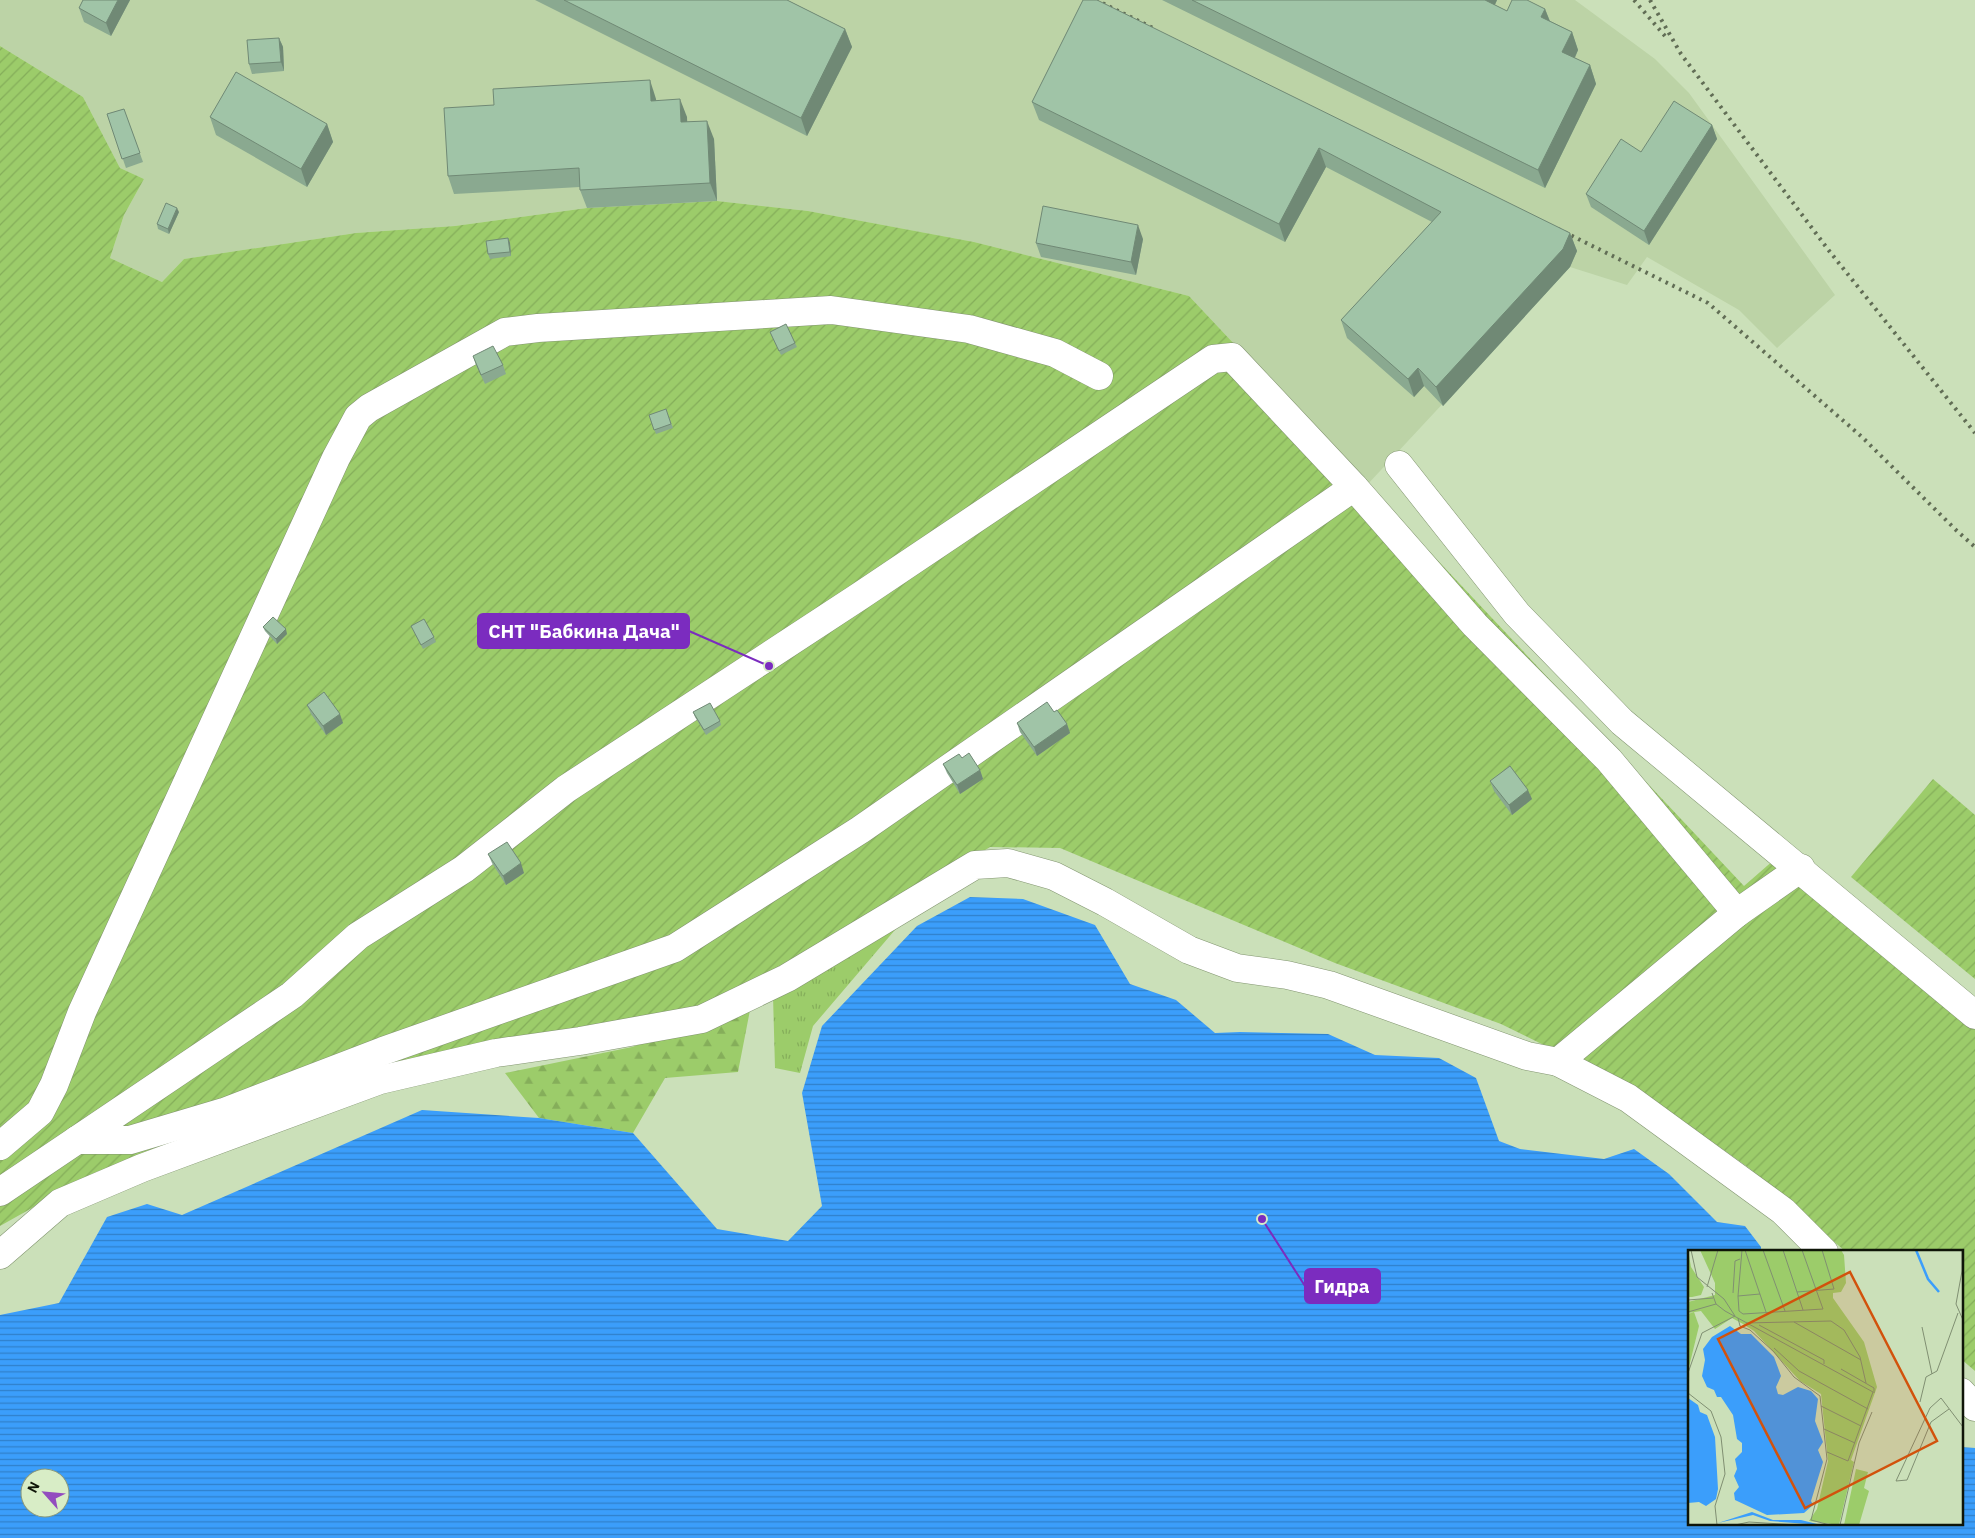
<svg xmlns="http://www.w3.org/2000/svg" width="1975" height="1538" viewBox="0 0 1975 1538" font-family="'IBM Plex Sans',sans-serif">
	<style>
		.built { fill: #bcd3a6 }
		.grass { fill: url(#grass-tufts) }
		.forest { fill: url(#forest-firs) }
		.garden { fill: url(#garden-furrows) }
		.water { fill: url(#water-rules); fill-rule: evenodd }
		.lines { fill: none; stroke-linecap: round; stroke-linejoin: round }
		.minor-casing { stroke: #829570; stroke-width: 29 }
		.minor { stroke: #fff; stroke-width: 28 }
		.rail { stroke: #616d55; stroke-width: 4; stroke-dasharray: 2.5 5; stroke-linecap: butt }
		.wall { fill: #8aa990 }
		.shaded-wall { fill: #708975 }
		.building { fill: #a0c4a7; stroke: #708975 }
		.inset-river { fill: none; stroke: #3b9efb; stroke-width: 2.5 }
		.inset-road { fill: none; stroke: #808f72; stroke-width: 1 }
		.view { fill: #d2520c; fill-opacity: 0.15; stroke: #d2520c; stroke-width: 2.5 }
		.inset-edge { fill: none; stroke: #0f1508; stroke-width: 2.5 }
		.leader { fill: none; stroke: #7b2cbf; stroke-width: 2 }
		.callout-dot { fill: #7b2cbf; stroke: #d8edc6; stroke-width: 2 }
		.callout { fill: #7b2cbf; stroke: #7b2cbf; stroke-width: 2 }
		.callout-label { font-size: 19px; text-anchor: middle; font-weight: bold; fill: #fff }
	</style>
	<defs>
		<pattern id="grass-tufts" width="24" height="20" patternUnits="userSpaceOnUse" patternTransform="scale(1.25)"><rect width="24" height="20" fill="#9ccc6a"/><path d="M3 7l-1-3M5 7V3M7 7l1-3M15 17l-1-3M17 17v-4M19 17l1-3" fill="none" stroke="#85ae5a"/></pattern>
		<pattern id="forest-firs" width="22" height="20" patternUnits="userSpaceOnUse" patternTransform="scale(1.25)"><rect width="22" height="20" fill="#9ccc6a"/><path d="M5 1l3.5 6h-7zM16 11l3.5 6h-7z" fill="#85ae5a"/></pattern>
		<pattern id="garden-furrows" width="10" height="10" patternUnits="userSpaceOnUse" patternTransform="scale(1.25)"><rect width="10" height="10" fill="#9ccc6a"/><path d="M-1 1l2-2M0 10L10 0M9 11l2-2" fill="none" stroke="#85ae5a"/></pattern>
		<pattern id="water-rules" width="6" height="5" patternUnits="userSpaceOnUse" patternTransform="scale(1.25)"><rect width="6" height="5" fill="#3b9efb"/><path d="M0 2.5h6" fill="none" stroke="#3080c9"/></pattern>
	</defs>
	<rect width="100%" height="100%" fill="#cbe0b9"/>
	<polygon class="built" points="0,0 1575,0 1655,59 1689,93 1835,295 1777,348 1739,310 1647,257 1627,285 1570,267 1367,485 1189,296 974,242 808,211 717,201 587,208 455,226 356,233 184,259 162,282 110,258 124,215 144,179 120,168 83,97 0,46"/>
	<polygon class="grass" points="906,917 813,1026 800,1073 775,1068 773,996"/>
	<polygon class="forest" points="751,1005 738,1072 665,1078 633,1133 539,1118 505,1073 632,1047"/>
	<g class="garden">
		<polygon points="0,46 83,97 120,168 144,179 124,215 110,258 162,282 184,259 356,233 455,226 587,208 717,201 808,211 974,242 1189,296 1744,886 1775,859 1975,1026 1975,1371 1961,1359 1961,1252 1846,1252 1749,1168 1649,1097 1501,1024 1335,963 1060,848 990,847 767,982 670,1019 219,1128 96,1172 0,1226"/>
		<polygon points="1933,779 1975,815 1975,979 1851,877"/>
	</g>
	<path class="water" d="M970,897L1023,899L1095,925L1130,984L1176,1000L1215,1033L1240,1032L1328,1034L1375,1055L1439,1058L1476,1078L1499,1141L1520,1149L1604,1159L1634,1149L1669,1174L1717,1222L1745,1226L1761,1247V1252H1689V1524H1961V1447L1975,1448V1538H0V1315L59,1303L107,1217L147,1204L182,1215L422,1110L539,1118L633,1133L717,1229L788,1241L822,1206L802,1093L822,1026L917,926ZM30,1478H60V1508H30Z"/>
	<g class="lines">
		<g class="minor-casing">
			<g id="minor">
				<polyline points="1399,465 1517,614 1622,722 1975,1015"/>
				<polyline points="1558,1062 1737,913 1801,868"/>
				<polyline points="77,1140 130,1140 224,1112 383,1051 675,948 860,830 1354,487"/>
				<polyline points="0,1146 40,1112 54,1085 82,1012 336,458 358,417 369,408 505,332 538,328 831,310 969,329 1055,353 1099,376"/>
				<polyline points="0,1192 292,995 358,936 464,869 566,789 860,596 1213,359 1232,357 1354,487 1475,625 1609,760 1737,913"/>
				<polyline points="0,1255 60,1203 142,1168 380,1080 496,1053 580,1041 702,1019 787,978 975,865 1008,863 1054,876 1105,902 1189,950 1237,968 1287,975 1329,985 1527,1056 1558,1062 1628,1098 1783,1211 1824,1252"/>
				<polyline points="1961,1392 1975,1407"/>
			</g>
		</g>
		<use href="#minor" class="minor"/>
		<g class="rail">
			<polyline points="1096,0 1153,28"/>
			<polyline points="1634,0 1665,36"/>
			<polyline points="1650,0 1681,54 1830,252 1975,433"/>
			<polyline points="1558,229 1708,303 1862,437 1956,530 1975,547"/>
		</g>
	</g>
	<g class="wall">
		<polygon points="83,0 130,0 111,36 84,22 79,8"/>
		<polygon points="535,0 787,0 845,29 852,47 807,136"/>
		<polygon points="1083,0 1570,233 1577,251 1570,267 1443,406 1424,386 1414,397 1347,338 1341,320 1432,222 1326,167 1285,242 1039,120 1032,102"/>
		<polygon points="1162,0 1497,0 1495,5 1507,11 1545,9 1550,21 1572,32 1578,50 1575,58 1590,65 1596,84 1545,188"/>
		<polygon points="279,38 283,47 284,71 252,74 249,64"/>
		<polygon points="656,99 656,100 687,117 687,122 714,139 717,201 587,208 580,190 580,187 454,194 448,176"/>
		<polygon points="124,109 143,162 126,168 107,114"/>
		<polygon points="210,117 327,124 333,142 307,187 216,135"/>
		<polygon points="1712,125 1717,139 1649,245 1591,207 1586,194 1641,152"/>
		<polygon points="179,212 169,234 158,229 157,224"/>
		<polygon points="508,238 510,243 511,256 490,259 488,254"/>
		<polygon points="1143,239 1136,275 1041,257 1036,243"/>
		<polygon points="770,332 795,343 797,347 781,355"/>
		<polygon points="473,356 503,365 506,374 485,384 476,365"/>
		<polygon points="666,409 673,428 656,434 649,415"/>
		<polygon points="411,626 434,637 436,642 423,649"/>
		<polygon points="263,627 287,634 277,644 265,631"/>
		<polygon points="307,705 343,723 326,735 311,714"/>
		<polygon points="693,712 720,721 721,725 706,735 695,717"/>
		<polygon points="1054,712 1067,724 1070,733 1037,756 1020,732 1017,723"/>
		<polygon points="943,764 980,770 983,779 960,794 947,773"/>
		<polygon points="1490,781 1532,799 1512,815 1494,791"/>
		<polygon points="488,854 524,873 506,885 492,863"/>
	</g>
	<g class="shaded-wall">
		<polygon points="118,0 130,0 111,36 106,23"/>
		<polygon points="1483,0 1497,0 1489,17"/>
		<polygon points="1545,9 1552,27 1541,17"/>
		<polygon points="845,29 852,47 807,136 801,118"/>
		<polygon points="1572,32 1578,50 1569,70 1562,52"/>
		<polygon points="279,38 283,47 284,71 281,62"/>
		<polygon points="1590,65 1596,84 1545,188 1538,170"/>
		<polygon points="650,80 656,99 657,119 651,101"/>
		<polygon points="680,99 687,117 688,141 681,122"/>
		<polygon points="707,121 714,139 717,201 710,183"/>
		<polygon points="327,124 333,142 307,187 301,169"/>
		<polygon points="1712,125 1717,139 1649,245 1644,231"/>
		<polygon points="1319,148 1326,167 1285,242 1279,224"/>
		<polygon points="177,208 179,212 169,234 168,229"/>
		<polygon points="1138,225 1143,239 1136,275 1131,262"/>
		<polygon points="1570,233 1577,251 1570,267 1443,406 1436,387"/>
		<polygon points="508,238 510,243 511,256 510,252"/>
		<polygon points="1418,368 1424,386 1414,397 1408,379"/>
		<polygon points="286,629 287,634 277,644 276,639"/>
		<polygon points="340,714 343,723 326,735 323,726"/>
		<polygon points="1067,724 1070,733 1037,756 1034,747"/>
		<polygon points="980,770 983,779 960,794 957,785"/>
		<polygon points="1528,790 1532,799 1512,815 1509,805"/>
		<polygon points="521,863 524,873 506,885 503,876"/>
	</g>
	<g class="building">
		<polygon points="83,0 118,0 106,23 79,8"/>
		<polygon points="564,0 787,0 845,29 801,118"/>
		<polygon points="1083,0 1097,0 1570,233 1563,249 1436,387 1418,368 1408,379 1341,320 1441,212 1319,148 1279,224 1032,102"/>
		<polygon points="1192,0 1485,0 1507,11 1512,0 1527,0 1545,9 1541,17 1572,32 1562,52 1590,65 1538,170"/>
		<polygon points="279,38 281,62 249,64 247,40"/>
		<polygon points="236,72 327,124 301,169 210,117"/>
		<polygon points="650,80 651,101 680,99 681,122 707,121 710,183 580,190 579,168 448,176 444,108 494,105 493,89"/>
		<polygon points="1674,101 1712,125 1644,231 1586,194 1621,139 1641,152"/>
		<polygon points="124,109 140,153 122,159 107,114"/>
		<polygon points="166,203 177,208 168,229 157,224"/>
		<polygon points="1043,206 1138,225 1131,262 1036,243"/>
		<polygon points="508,238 510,252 488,254 486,241"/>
		<polygon points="786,324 795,343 779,351 770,332"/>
		<polygon points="493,346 503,365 481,375 473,356"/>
		<polygon points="666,409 671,424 654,430 649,415"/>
		<polygon points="273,617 286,629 276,639 263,627"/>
		<polygon points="424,619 434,637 421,645 411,626"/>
		<polygon points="324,692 340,714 323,726 307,705"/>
		<polygon points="1047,702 1054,712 1057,710 1067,724 1034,747 1017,723"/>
		<polygon points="710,703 720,721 704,730 693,712"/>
		<polygon points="969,753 980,770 957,785 943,764 959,754 962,758"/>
		<polygon points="1510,766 1528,790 1509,805 1490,781"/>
		<polygon points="507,842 521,863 503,876 488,854"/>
	</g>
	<g transform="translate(1688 1250)">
		<rect width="275" height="275" fill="#cbe0b9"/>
		<path d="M0,0L3,17L16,37L13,45L4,47H0ZM6,62L11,76L0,121V64Z" fill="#9ccc6a"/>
		<path d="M12,0H153L156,5L158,33L153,42L145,43V48L176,92L189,137L163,210L166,212L151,275L121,271L129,259L140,211L133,144L112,131L66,81L55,74L44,68L27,79L13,61L0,63V52L27,45V33ZM168,219L180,222L176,238L181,241L171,275H156Z" fill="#9ccc6a"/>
		<path d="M42,76L53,84H63L86,107L93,126L88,137L90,144L95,145L110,137L123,141L130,149L127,171L135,192L130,200L135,212L123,251L125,255L116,263L79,265L47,250L46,243L51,237L46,226L49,219L47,209L54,202V193L49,189L45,165L33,147H29L26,140L19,137L14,126L17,110L15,99L24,87ZM0,148L10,155L12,162L19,165L27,187L30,239L28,249L18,256L11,252L0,253ZM64,262L85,270H113L133,275L82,271L65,265L30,273Z" fill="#3b9efb"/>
		<path class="inset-river" d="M228,0L240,29L251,42"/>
		<path class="inset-road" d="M3,0L9,27L36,49L47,66M54,0L50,46L51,61L55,64L135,59L114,0M57,0L78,62M75,0L97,61M95,0L115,60M274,0V21L268,54L275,70M19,37L30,0M109,42L146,39L134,0M24,43L28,54L37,61L185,142L160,211M45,43L47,11L52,9M50,46L72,44M0,50L25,48M0,62L28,54M50,68L52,76L62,80L86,102L106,127L132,146L139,209L123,270L142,275M106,72L173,110M58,73L143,71L156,80L172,107L178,133M71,75L136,110V114M234,77L244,124M86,98L111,121L180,159M153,119L186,138V143M0,123L14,83L47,66M0,143L23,161L33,187L37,224L27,256L29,275M232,152L238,127L249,121L270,63M133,156L173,176M261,159L243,172L219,230L208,231L242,158L253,148L275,177M136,179L167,193M139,202L160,211M47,275L61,272L109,275M152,275L171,193L184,162"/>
		<path class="view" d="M162,22L249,191L117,258L30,89Z"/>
		<rect width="275" height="275" class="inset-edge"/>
	</g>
	<path class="leader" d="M769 666L689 631M1262 1219L1305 1286"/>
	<g class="callout-dot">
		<circle cx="769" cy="666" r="5"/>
		<circle cx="1262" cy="1219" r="5"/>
	</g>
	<g class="callout">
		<rect x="478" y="614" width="211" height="34" rx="5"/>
		<rect x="1305" y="1269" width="75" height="34" rx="5"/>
	</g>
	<g class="callout-label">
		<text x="584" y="638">СНТ "Бабкина Дача"</text>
		<text x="1342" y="1293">Гидра</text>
	</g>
	<g transform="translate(45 1493) rotate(297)"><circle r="24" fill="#d8edc6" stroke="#88977a"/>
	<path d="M0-4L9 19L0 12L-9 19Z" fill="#934cbf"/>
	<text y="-8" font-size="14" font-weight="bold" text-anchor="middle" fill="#0f1508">N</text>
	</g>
</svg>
